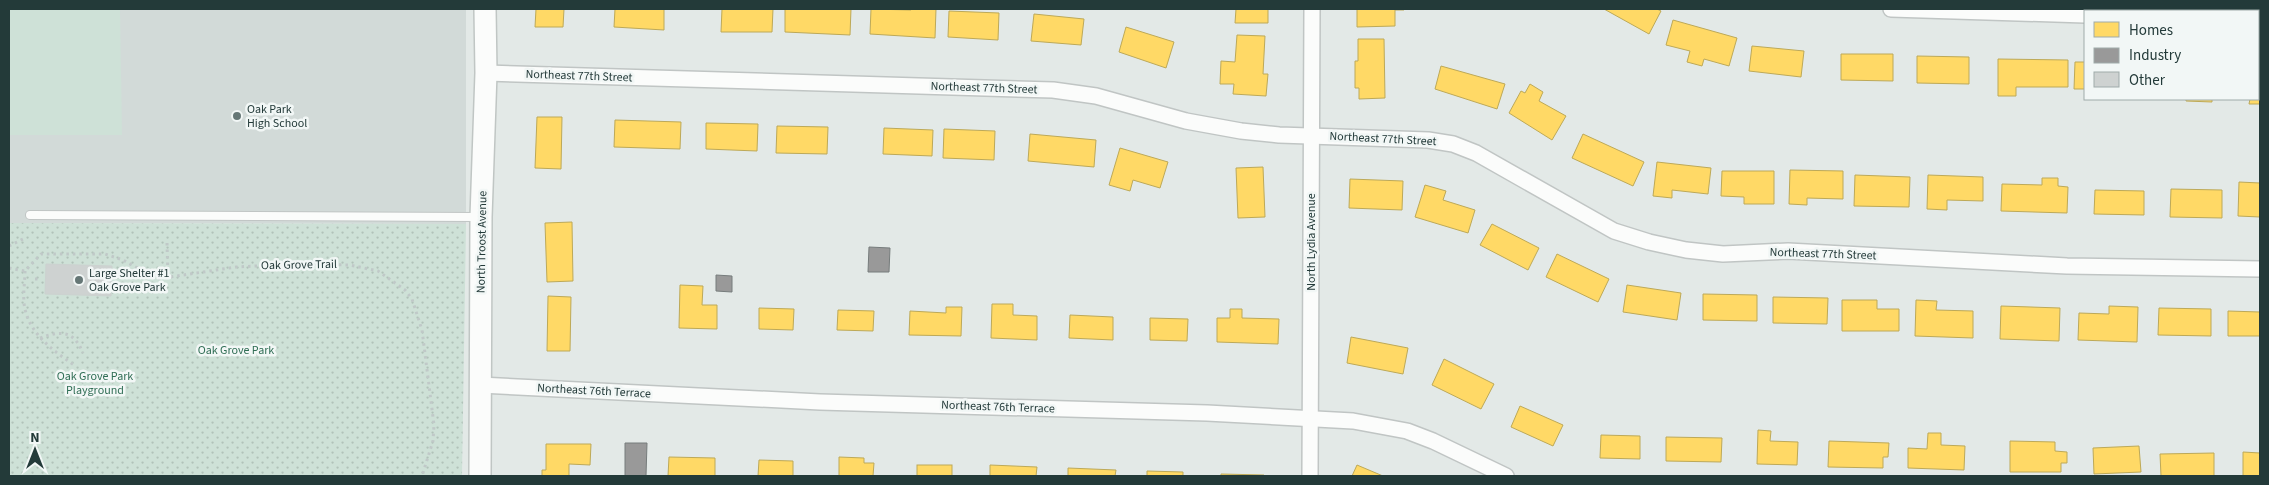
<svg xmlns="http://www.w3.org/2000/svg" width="2269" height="485" viewBox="0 0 2269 485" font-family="'Source Sans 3',sans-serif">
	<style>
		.built { fill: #d2dad8 }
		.green { fill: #cee1d7 }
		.park { fill: url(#park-dots) }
		.homes { fill: #ffd966; stroke: #bda958 }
		.industry { fill: #999; stroke: #767c7c }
		.building { fill: #ced2d1; stroke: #ccd2d0 }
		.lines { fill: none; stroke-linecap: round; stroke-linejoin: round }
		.lane-casing { stroke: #c0c5c4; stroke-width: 10 }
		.street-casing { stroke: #c0c5c4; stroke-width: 18 }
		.secondary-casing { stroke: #c0c6c4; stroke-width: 24 }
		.path { stroke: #c0c9c8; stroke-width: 3; stroke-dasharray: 2.5 4; stroke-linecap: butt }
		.lane { stroke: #fbfcfb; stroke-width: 8 }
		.street { stroke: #fbfcfb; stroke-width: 15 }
		.secondary { stroke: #fbfcfb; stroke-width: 21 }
		.poi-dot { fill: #667776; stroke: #f2f7f6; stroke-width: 2 }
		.labels { text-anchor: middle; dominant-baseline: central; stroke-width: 5; stroke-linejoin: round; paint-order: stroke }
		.street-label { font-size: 12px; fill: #233a39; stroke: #f2f7f6 }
		.poi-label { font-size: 12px; fill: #233a39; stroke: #f2f7f6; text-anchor: start }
		.park-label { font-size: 12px; fill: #306e55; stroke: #f2f7f6 }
	</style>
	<defs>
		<pattern id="park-dots" width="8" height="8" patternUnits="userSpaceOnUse" patternTransform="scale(1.25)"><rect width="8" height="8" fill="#cee1d7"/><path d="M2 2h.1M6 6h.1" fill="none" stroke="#b1c2b9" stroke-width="1.8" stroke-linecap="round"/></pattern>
	</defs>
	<rect width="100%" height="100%" fill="#e3e9e7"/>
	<polygon class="built" points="9,9 466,9 466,224 9,223"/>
	<polygon class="green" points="9,9 120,9 122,135 9,135"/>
	<polygon class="park" points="9,223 466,224 462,476 9,476"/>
	<g class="homes">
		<polygon points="536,9 564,9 563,27 535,27"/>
		<polygon points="615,9 664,9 664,30 614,27"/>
		<polygon points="722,9 773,9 772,32 721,32"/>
		<polygon points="785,9 851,9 850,35 785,32"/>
		<polygon points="871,9 911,10 911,9 936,9 935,38 870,34"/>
		<polygon points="1236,9 1268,9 1268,23 1235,23"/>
		<polygon points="1357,9 1404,9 1404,10 1395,10 1395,26 1357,27"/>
		<polygon points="1604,9 1657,9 1661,11 1649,34"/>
		<polygon points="949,11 999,13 998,40 948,37"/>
		<polygon points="1034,14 1084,19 1081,45 1031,41"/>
		<polygon points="1673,20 1737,38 1729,66 1704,59 1702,66 1687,62 1690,51 1666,45"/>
		<polygon points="1126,27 1174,42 1166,68 1119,52"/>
		<polygon points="1237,35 1265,36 1263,74 1268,74 1266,96 1233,94 1234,84 1220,84 1221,61 1235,62"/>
		<polygon points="1358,39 1384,39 1385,98 1359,99 1359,88 1355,88 1355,61 1358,61"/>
		<polygon points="1752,46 1804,51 1801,77 1749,71"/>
		<polygon points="1841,54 1893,54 1893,81 1841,80"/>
		<polygon points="1917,56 1969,57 1969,84 1917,83"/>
		<polygon points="1998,59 2068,60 2068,87 2016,87 2016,96 1998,96"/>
		<polygon points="2075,62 2085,62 2085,89 2074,89"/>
		<polygon points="1441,66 1505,84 1497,109 1435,89"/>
		<polygon points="2258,66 2260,67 2260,104 2249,104 2250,99 2258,99"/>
		<polygon points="1530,84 1543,92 1539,101 1566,116 1552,140 1509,113 1521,91 1525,93"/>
		<polygon points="2186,99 2212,99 2212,102 2186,101"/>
		<polygon points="537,117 562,117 561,169 535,168"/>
		<polygon points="615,120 681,122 680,149 614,147"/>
		<polygon points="706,123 758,124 757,151 706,149"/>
		<polygon points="777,126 828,127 827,154 776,153"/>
		<polygon points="884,128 933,130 932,156 883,154"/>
		<polygon points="944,129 995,131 994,160 943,158"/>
		<polygon points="1030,134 1096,140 1094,167 1028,161"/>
		<polygon points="1583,134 1644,162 1633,186 1572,158"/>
		<polygon points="1120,148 1168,162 1160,188 1133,180 1130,191 1109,185"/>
		<polygon points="1657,162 1711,168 1708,194 1672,190 1672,198 1653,196"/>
		<polygon points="1263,167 1265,217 1238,218 1236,168"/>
		<polygon points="1790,170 1843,171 1843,199 1807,198 1807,205 1789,204"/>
		<polygon points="1722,171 1774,171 1774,204 1744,204 1744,197 1721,196"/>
		<polygon points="1855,175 1910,177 1909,207 1854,206"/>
		<polygon points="1928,175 1983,177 1983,201 1947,200 1947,210 1927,209"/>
		<polygon points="2042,178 2058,178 2058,186 2068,187 2067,213 2001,211 2002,184 2042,185"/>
		<polygon points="1350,179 1403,181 1402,210 1349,208"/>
		<polygon points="2239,182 2260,183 2260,217 2238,216"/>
		<polygon points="1425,185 1446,191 1443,200 1475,210 1468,233 1415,217"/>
		<polygon points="2171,189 2222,190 2222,218 2170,217"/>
		<polygon points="2095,190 2144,191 2144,215 2094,214"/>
		<polygon points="572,222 573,281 547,282 545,223"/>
		<polygon points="1492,224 1539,248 1528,270 1480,245"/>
		<polygon points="1557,254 1609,279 1598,302 1546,277"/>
		<polygon points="680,285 703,286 702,305 717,305 717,329 679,328"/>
		<polygon points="1627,285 1681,293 1677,320 1623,312"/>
		<polygon points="1703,294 1757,295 1757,321 1703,320"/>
		<polygon points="548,296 571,297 570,351 547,351"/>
		<polygon points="1773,297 1828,298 1827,324 1773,323"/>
		<polygon points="1842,300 1877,300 1877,309 1899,309 1899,331 1842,331"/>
		<polygon points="1916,300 1937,301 1936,310 1973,311 1973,338 1915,336"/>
		<polygon points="992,304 1013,304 1013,315 1037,316 1037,340 991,338"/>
		<polygon points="2001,306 2060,308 2059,341 2000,339"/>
		<polygon points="2109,306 2138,307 2137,342 2078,340 2079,313 2109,314"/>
		<polygon points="946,307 962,307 961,336 909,335 910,311 946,313"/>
		<polygon points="759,308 794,309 793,330 759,329"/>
		<polygon points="2159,308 2211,309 2211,336 2158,335"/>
		<polygon points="1230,309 1242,309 1242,318 1279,319 1278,344 1217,342 1217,318 1230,318"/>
		<polygon points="838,310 874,311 873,331 837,330"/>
		<polygon points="2228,311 2260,312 2260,336 2228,336"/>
		<polygon points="1070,315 1113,317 1113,340 1069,338"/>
		<polygon points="1150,318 1188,319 1187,341 1150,340"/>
		<polygon points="1351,337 1408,348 1403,374 1347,363"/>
		<polygon points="1444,359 1494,384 1481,409 1432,385"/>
		<polygon points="1520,406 1563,425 1553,446 1511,427"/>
		<polygon points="1758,430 1771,431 1770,441 1798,442 1797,465 1757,464"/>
		<polygon points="1928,433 1941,433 1941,445 1965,446 1964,470 1908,468 1908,448 1927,449"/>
		<polygon points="1601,435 1640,436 1640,459 1600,458"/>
		<polygon points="1666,437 1722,438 1721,462 1666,461"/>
		<polygon points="1829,441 1889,443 1888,457 1883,457 1883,468 1828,467"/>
		<polygon points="2010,441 2055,442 2055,451 2067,452 2067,463 2061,463 2061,472 2010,472"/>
		<polygon points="546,444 591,444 590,465 569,464 569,476 542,476 542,470 546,470"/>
		<polygon points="2139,446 2141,472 2094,474 2093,448"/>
		<polygon points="2243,452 2260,453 2260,476 2243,476"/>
		<polygon points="2214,453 2214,476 2161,476 2160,454"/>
		<polygon points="669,457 715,458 715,476 668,476"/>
		<polygon points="839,457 864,458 864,463 874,463 873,476 839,476"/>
		<polygon points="759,460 793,461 793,476 758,476"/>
		<rect x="917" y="465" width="35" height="11"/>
		<polygon points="990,465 1037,467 1036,476 990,476"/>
		<polygon points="1357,465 1383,476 1352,476"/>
		<polygon points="1068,468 1116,470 1115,476 1068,476"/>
		<polygon points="1147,471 1183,472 1183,476 1147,476"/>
		<polygon points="1221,474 1264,475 1264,476 1221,476"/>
	</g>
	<g class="industry">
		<polygon points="869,247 890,248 889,272 868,272"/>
		<polygon points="716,275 732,276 732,292 716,291"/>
		<polygon points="625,443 647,443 646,476 625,476"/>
	</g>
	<polygon class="building" points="46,264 112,266 111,296 45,294"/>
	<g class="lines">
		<g class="lane-casing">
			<polyline id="lane" points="30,215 479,217"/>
		</g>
		<g class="street-casing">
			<g id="street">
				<polyline points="1891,9 2085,15"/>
				<polyline points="2258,23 2260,23"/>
				<polyline points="486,73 1053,90 1096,96 1186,121 1241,131 1279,135 1428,140 1453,144 1476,153 1614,231 1649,242 1686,250 1723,254 1788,251 2067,266 2260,269"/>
				<polyline points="480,385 820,402 1207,413 1353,421 1407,431 1433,441 1506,476"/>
				<polyline points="1310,476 1312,9"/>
			</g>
		</g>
		<g class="secondary-casing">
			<polyline id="secondary" points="480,476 481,217 486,73 485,9"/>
		</g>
		<g class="path">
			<polyline points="167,243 168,277"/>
			<polyline points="9,246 25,238"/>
			<polyline points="9,268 25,271 41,254 105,254 123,260 157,279 236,267 297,264 350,265 378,271 405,290 412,299 422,330 434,425 433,441 422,476"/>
			<path d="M25,271C25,281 23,292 24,303C27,332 52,350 74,365"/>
			<polyline points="35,279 39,279"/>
			<path d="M40,338C62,330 74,331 83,353"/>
		</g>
		<use href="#lane" class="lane"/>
		<use href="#street" class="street"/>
		<use href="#secondary" class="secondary"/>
	</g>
	<g class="poi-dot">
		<circle cx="237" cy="116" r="5"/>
		<circle cx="79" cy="280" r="5"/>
	</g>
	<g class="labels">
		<g class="street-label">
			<text transform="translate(579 76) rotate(2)">Northeast 77th Street</text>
			<text transform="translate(984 88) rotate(2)">Northeast 77th Street</text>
			<text transform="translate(1383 139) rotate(3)">Northeast 77th Street</text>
			<text transform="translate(482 242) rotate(-89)">North Troost Avenue</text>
			<text transform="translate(1311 242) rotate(-90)">North Lydia Avenue</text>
			<text transform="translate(1823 254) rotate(2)">Northeast 77th Street</text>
			<text transform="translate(299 265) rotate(-1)">Oak Grove Trail</text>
			<text transform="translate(594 391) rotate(3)">Northeast 76th Terrace</text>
			<text transform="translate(998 407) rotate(2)">Northeast 76th Terrace</text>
		</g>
		<g class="poi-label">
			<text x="247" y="109">Oak Park<tspan x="247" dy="14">High School</tspan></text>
			<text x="89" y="273">Large Shelter #1<tspan x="89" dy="14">Oak Grove Park</tspan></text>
		</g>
		<g class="park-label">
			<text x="236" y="350">Oak Grove Park</text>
			<text x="95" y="376">Oak Grove Park<tspan x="95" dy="14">Playground</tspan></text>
		</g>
	</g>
	<rect width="2269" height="485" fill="none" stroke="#233a39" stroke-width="20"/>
	<rect x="2084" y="10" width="175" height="90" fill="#f2f7f6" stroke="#9fabaa"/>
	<rect x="2094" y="22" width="25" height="15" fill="#ffd966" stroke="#9fabaa"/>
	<text x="2129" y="35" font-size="15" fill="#233a39">Homes</text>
	<rect x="2094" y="48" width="25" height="15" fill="#999999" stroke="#9fabaa"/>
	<text x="2129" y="60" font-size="15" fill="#233a39">Industry</text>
	<rect x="2094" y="72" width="25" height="15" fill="#ced2d1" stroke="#9fabaa"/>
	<text x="2129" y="85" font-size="15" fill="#233a39">Other</text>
	<g transform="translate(35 450)" stroke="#f2f7f6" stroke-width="4" paint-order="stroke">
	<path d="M0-4L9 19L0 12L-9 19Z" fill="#233a39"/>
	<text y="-8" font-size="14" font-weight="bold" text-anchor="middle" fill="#233a39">N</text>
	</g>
</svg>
